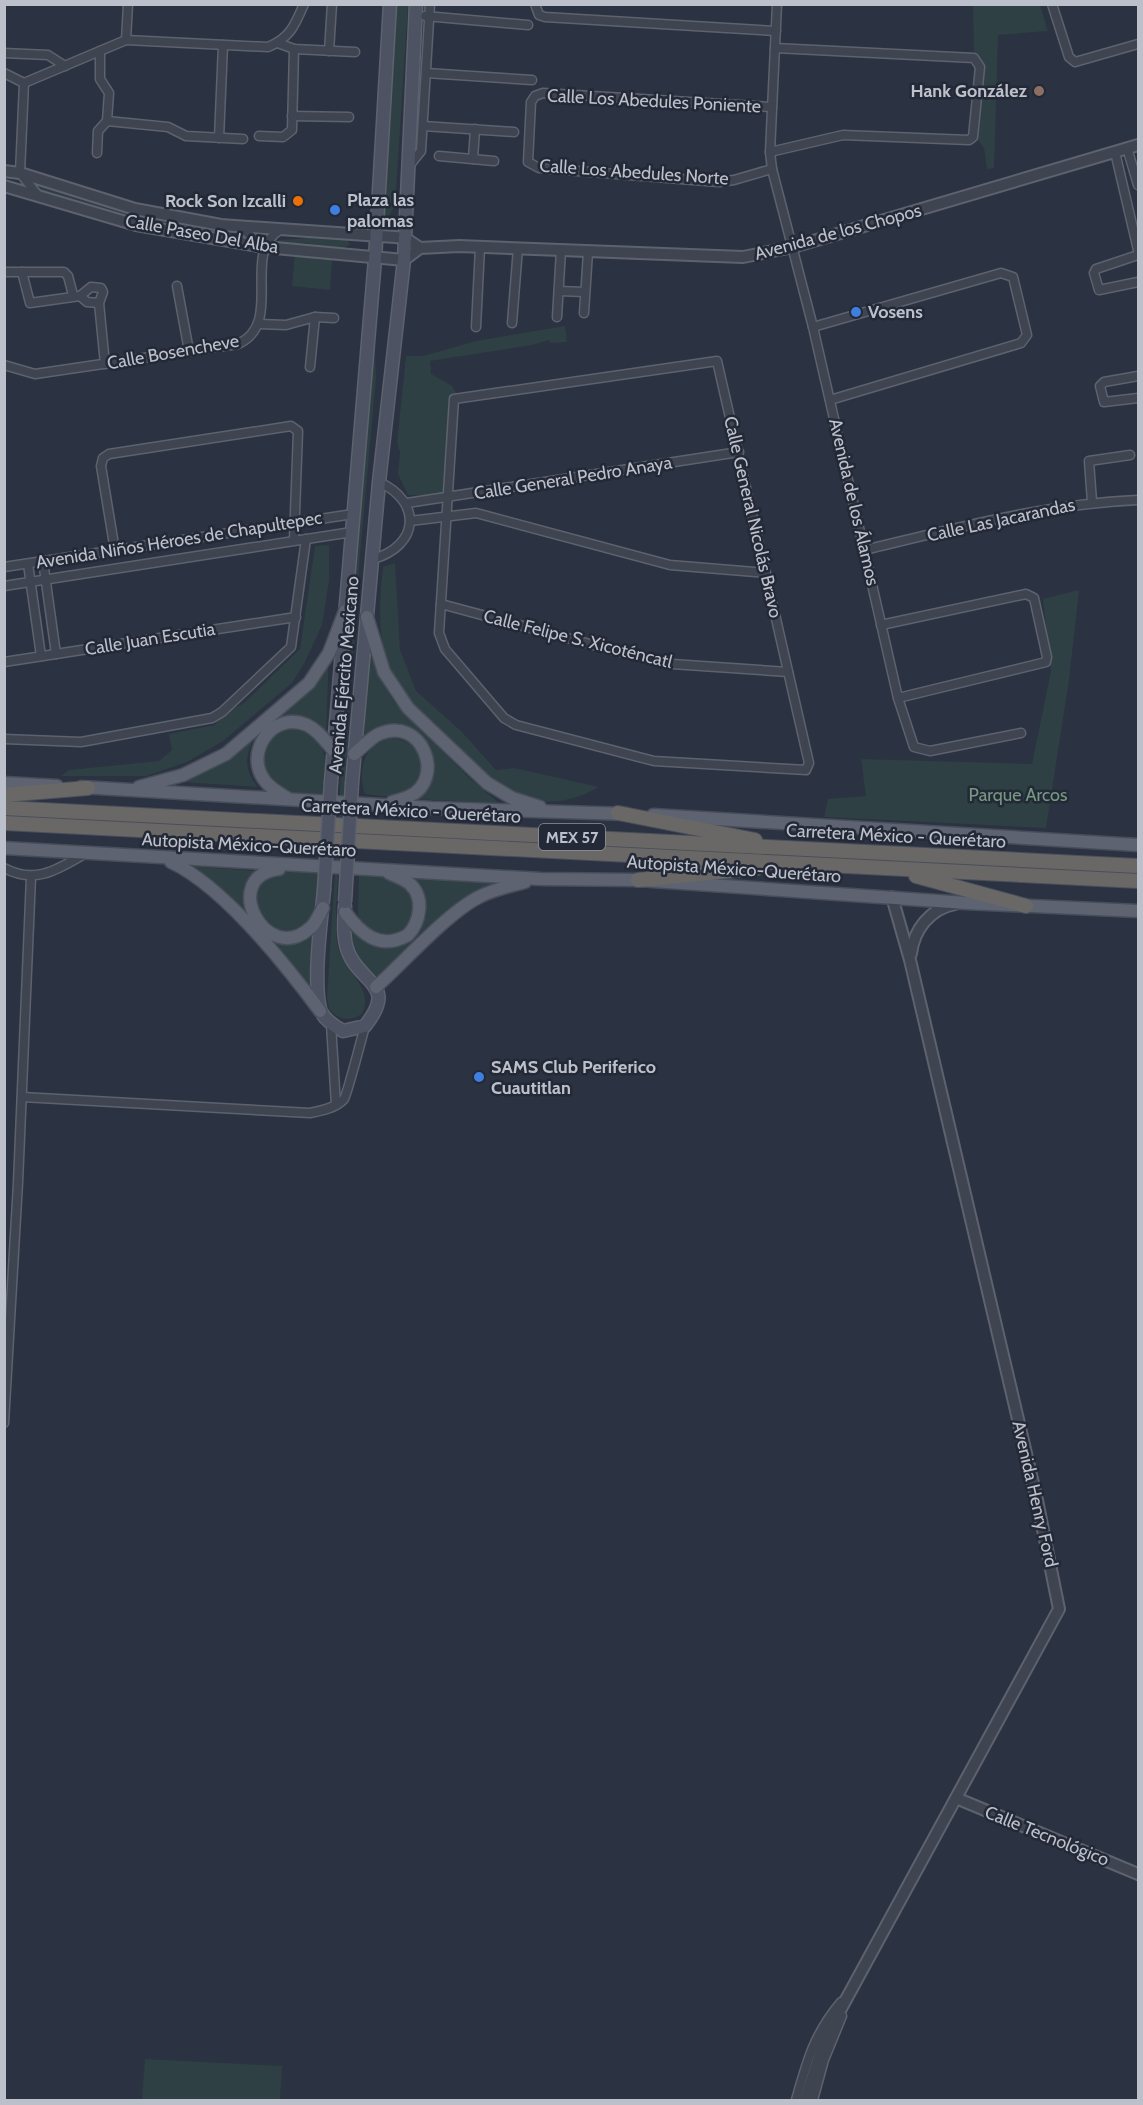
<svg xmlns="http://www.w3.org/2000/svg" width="1143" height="2105" viewBox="0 0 1143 2105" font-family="Cabin,sans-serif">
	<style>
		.green { fill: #2e4043 }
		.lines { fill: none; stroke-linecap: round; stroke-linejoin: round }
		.minor-casing { stroke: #5d626e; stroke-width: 11 }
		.tertiary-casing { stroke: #5d626e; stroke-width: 14 }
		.secondary-casing { stroke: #5d626e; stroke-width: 15 }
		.primary-casing { stroke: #484d5a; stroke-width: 15 }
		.trunk-casing { stroke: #494f5b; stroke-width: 16 }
		.minor { stroke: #3f4451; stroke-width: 8 }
		.tertiary { stroke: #3f4451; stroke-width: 10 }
		.secondary { stroke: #4d5363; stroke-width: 12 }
		.primary { stroke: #5d6371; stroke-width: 12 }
		.trunk { stroke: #6a6867; stroke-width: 14 }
		.secondary-bridge-casing { stroke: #5d626e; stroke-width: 15; stroke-linecap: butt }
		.secondary-bridge { stroke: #4d5363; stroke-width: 12 }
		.education-dot { fill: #8d6e63; stroke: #232936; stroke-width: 2 }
		.food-dot { fill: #e8710a; stroke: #232936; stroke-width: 2 }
		.shop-dot { fill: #3f7fe0; stroke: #232936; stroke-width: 2 }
		.labels { text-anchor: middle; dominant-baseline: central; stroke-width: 5; stroke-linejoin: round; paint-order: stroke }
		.shield { fill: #232936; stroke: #8e939e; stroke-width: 1.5 }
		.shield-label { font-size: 16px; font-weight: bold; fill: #bcc0cb }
		.poi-label { font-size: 18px; font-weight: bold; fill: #bcc0cb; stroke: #232936; text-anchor: start }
		.street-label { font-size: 18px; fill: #bcc0cb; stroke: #232936 }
		.park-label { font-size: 18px; fill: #769981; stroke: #232936 }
	</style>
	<rect width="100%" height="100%" fill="#2b3241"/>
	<g class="green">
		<polygon points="393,5 408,5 395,205 385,224 382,224"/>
		<polygon points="973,5 1040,5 1048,31 998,35 994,168 987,169 984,148 978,140 985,67 974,53"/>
		<path d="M29,181L109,206L253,240C192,232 134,221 74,201C59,196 40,194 29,181Z"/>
		<polygon points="330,236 346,238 350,244 343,249 335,249 305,243 270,243 271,241"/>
		<polygon points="295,252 332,260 330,290 292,286"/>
		<polygon points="565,326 567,342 550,343 549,340 532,345 430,361 431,374 452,386 456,393 448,491 434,496 408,495 398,474 400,452 397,443 406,356 423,356 476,341"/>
		<path d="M374,332L376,378L360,555L336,908C337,919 335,932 337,942C341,971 376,987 362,1014C349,1022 339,1020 329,1009L327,998L355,546Z"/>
		<polygon points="329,545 329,581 322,625 305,662 292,683 223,741 187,762 146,776 61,776 69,770 159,761 172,750 169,734 215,725 223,714 244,703 300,649 315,546"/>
		<path d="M395,563L400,650L416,691L461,731L496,770L514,768L599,787C530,825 494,783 446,737C431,722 406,701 396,684C376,650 379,603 383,567Z"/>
		<polygon points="1079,590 1069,680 1046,828 824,817 828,799 866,796 861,759 1032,764 1051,671 1043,599"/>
		<path d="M369,643L382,682L394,702L468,777L499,803L412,799C420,792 431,785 433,773C439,735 390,706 364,738Z"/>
		<path d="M329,653L326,734C289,686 221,747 258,787L181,782L287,706Z"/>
		<path d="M289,726C330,734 327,760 323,794L287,792L271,787L262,762L267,739Z"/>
		<path d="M390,738C427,739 435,785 398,795C388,798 375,795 365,794C357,771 364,743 390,738Z"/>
		<path d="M189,866L257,871C238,896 243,912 263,933L316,931L314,997L285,958L207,879Z"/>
		<polygon points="275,872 319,872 317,907 313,917 298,932 282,933 258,919 255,911 258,884"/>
		<path d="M359,875C366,875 375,874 382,876C429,885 425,949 368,931L358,915Z"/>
		<path d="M406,878L503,883C453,894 414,943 379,977C361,971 353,946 351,929C369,949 393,952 414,936C418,913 430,891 406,878Z"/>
		<polygon points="145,2059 282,2066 280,2100 142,2100"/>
	</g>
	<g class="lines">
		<g class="minor-casing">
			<g id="minor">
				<polyline points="535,4 539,15 545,17 776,31"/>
				<polyline points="777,4 770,152 772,169 813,327 898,698 914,747 930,751 1021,733"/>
				<polyline points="1052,4 1069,57 1075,62 1138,44"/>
				<polyline points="425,16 528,25"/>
				<polyline points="126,40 128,4"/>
				<polyline points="278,43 294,49 355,52"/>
				<polyline points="329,51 332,4"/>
				<polyline points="4,53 48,55 65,66"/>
				<path d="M4,73L24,83L126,40L268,47C290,38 295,25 304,4"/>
				<polyline points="426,73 532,80"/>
				<polyline points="24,83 20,173 37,194"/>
				<polyline points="292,116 349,117"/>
				<polyline points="107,121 168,127 186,136 243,139"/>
				<polyline points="423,126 514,132"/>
				<polyline points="259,136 283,137 292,130 294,49"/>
				<polyline points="219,138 223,45"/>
				<polyline points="1127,148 1138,185"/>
				<polyline points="770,152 843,135 969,140 973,137 980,67 974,58 775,48"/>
				<polyline points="1115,152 1138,250"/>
				<polyline points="97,153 98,131 107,121 109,93 100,79 100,51"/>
				<polyline points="439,156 494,161"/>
				<polyline points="473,159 475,129"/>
				<polyline points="409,166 421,151 430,4"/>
				<polyline points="772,169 734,180 719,182 539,168 528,162 531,102 535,96 543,93 772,107"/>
				<polyline points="240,227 264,247"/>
				<polyline points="1138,255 1096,269 1094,273 1099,290 1138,282"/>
				<polyline points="4,272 64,272 68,276 73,295"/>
				<polyline points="22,272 30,303 80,296 87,302 99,303"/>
				<polyline points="177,286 189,351"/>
				<polyline points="559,291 585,292"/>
				<polyline points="80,296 91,287 101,288 103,292 99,303 105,364"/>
				<polyline points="584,313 588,252"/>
				<polyline points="557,317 561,250"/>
				<polyline points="512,323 518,248"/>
				<polyline points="259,324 286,325 315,317 334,318"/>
				<polyline points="476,327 480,247"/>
				<polyline points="813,327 1001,273 1013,277 1027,335 1021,343 830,400"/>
				<polygon points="717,361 809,763 806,770 654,761 516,725 504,718 445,649 439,633 454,399"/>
				<path d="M4,365L35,374L238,344C285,323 240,253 280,230"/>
				<polyline points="310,367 315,317"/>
				<polyline points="1138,376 1104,382 1100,386 1104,402 1138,398"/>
				<polyline points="1092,502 1089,461 1130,455"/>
				<polyline points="407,503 739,452"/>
				<polyline points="410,521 476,513 670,565 766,573"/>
				<path d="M865,550C956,528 1045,504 1138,500"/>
				<polyline points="115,551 101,466 103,458 109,454 291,426 298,431 294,540"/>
				<path d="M373,559C419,546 423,502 379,482"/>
				<polyline points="43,561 56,654"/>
				<polyline points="28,564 41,656"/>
				<polyline points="4,567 353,514"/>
				<polyline points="4,586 352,532"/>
				<polyline points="441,604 612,650 672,664 788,672"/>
				<polyline points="881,625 1026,594 1034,598 1047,657 1046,662 898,698"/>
				<polyline points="4,662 296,617"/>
				<polyline points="4,739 81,742 212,718 222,712 291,647 306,539"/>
				<path d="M4,868C36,885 58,869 86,853"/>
				<polyline points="331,1024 336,1105"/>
				<path d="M22,1097L310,1113C321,1111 336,1108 344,1099C347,1095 362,1037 365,1026"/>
				<polyline points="4,1423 18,1183 31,877"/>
				<path d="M796,2100C807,2061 814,2034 841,2002"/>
				<polyline points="813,2100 824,2060 842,2016"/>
			</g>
		</g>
		<g class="tertiary-casing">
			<g id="tertiary">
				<polyline points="4,171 20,173 135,209 221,225 395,237 405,238 420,248"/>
				<polyline points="4,186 136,225 264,247 404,260 420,248 459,246 743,257 793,247 1138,145"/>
				<path d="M911,954C914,929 930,909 955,904"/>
				<polyline points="956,1798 1138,1874"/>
				<polyline points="805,2100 825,2038 1059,1609 1037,1500 910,960 892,897"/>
			</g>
		</g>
		<g class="secondary-casing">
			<g id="secondary">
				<polyline points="331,782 375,259 390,4"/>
				<polyline points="352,783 379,482 404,260 416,4"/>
				<path d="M324,890C321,921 313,980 320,1009C323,1019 334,1026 343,1031L365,1026C396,987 366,985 351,958C342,942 344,923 345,906"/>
			</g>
		</g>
		<g class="primary-casing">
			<g id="primary">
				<polyline points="367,617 384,672 408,708 487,783 512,798 540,807"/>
				<path d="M354,754C362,748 370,738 379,734C422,715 446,778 410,796C405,799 398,800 392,802"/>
				<polyline points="4,783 57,786"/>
				<polyline points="81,787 432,808 627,814"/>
				<polyline points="139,787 183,775 226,754 309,683 329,653 345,611"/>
				<path d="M287,798C279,793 270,788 265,781C243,753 273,710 307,725C318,730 326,742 334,751"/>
				<polyline points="653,815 1138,845"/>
				<polyline points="4,848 541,879 638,880 966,903 1138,911"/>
				<path d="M171,862C223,886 285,964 320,1011"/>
				<path d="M279,869C218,876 266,968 310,928C316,924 319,914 323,908"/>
				<path d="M345,912C361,934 380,951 408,935C420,922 425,898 410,884C404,879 395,876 389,873"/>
				<path d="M376,987C404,962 449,911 481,896C495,889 510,886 525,882"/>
			</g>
		</g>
		<g class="trunk-casing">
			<g id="trunk">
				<polyline points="4,795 88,788"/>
				<polyline points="4,808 1138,866"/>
				<polyline points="618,813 755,840"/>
				<polyline points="4,823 1138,881"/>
				<polyline points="916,876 1026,906"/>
				<polyline points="638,880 758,868"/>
			</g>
		</g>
		<use href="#minor" class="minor"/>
		<use href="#tertiary" class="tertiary"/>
		<use href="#secondary" class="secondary"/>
		<use href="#primary" class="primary"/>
		<use href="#trunk" class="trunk"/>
		<g class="secondary-bridge-casing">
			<g id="secondary-bridge">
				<polyline points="324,890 331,782"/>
				<polyline points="345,902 352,783"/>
			</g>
		</g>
		<use href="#secondary-bridge" class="secondary-bridge"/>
	</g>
	<circle class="education-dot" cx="1039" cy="91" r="6"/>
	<circle class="food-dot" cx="298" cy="201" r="6"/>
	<g class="shop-dot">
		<circle cx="335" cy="210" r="6"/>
		<circle cx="856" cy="312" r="6"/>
		<circle cx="479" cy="1077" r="6"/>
	</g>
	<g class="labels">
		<rect class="shield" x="539" y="824" width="66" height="26" rx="4.5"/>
		<g class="shield-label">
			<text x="572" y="837">MEX 57</text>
		</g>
		<g class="poi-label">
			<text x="1027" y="91" text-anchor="end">Hank González</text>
			<text x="347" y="200">Plaza las<tspan x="347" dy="21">palomas</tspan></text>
			<text x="286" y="201" text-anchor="end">Rock Son Izcalli</text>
			<text x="868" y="312">Vosens</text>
			<text x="491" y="1067">SAMS Club Periferico<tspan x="491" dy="21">Cuautitlan</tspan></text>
		</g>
		<g class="street-label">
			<text transform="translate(654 101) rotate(3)">Calle Los Abedules Poniente</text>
			<text transform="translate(634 172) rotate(4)">Calle Los Abedules Norte</text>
			<text transform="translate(838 232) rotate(-15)">Avenida de los Chopos</text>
			<text transform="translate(202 234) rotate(10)">Calle Paseo Del Alba</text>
			<text transform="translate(173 352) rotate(-10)">Calle Bosencheve</text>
			<text transform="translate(573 478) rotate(-9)">Calle General Pedro Anaya</text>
			<text transform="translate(854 502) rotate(77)">Avenida de los Álamos</text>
			<text transform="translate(753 517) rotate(77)">Calle General Nicolás Bravo</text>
			<text transform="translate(1001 520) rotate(-12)">Calle Las Jacarandas</text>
			<text transform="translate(179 540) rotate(-9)">Avenida Niños Héroes de Chapultepec</text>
			<text transform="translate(150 639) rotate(-9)">Calle Juan Escutia</text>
			<text transform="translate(578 639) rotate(14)">Calle Felipe S. Xicoténcatl</text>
			<text transform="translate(344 675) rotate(-85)">Avenida Ejército Mexicano</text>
			<text transform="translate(411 811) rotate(3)">Carretera México - Querétaro</text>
			<text transform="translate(896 836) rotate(3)">Carretera México - Querétaro</text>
			<text transform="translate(249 845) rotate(3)">Autopista México-Querétaro</text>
			<text transform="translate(734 869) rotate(4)">Autopista México-Querétaro</text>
			<text transform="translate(1035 1494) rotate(77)">Avenida Henry Ford</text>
			<text transform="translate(1047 1836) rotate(22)">Calle Tecnológico</text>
		</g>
		<g class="park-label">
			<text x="1018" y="795">Parque Arcos</text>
		</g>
	</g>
	<rect width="1143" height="2105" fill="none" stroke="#bcc0cb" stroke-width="12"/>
</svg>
